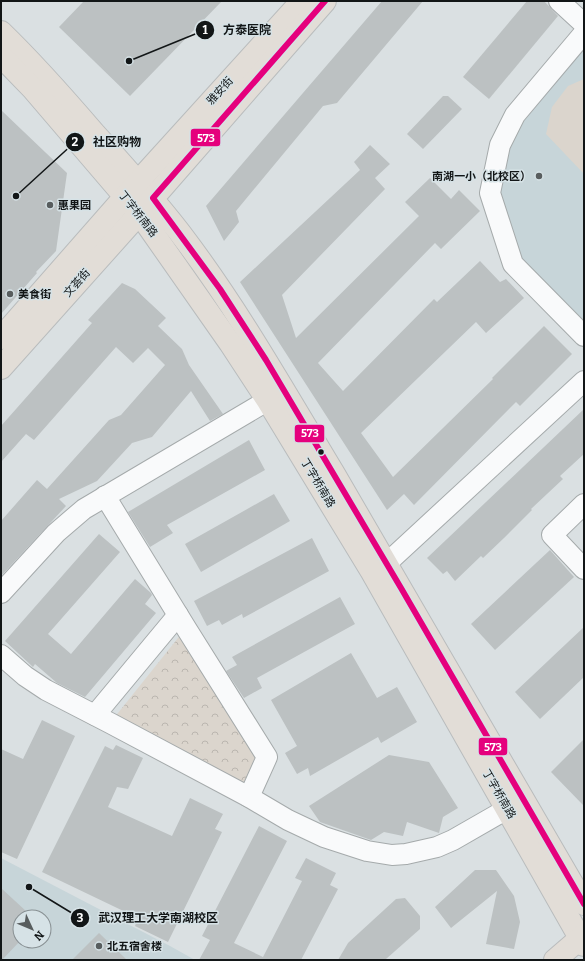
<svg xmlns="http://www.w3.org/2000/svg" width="585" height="961" viewBox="0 0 585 961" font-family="Bitter,'Noto Sans SC',serif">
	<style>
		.built { fill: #c7d5d9; fill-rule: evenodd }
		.forest { fill: url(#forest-crowns) }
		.green { fill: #dbd5cd }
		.building { fill: #bcc1c2 }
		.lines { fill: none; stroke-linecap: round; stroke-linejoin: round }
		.minor-casing { stroke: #a5aaab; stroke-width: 22 }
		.major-casing { stroke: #b9bcbd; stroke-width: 24 }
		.minor { stroke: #f9fafb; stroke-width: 20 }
		.major { stroke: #e2ddd7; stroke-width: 22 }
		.bus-1-casing { stroke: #d6e2e6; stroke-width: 9 }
		.bus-1 { stroke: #e5007d; stroke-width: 6 }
		.poi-dot { fill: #585d5e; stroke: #d6e2e6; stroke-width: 1.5 }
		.bus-dot { fill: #121617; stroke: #d6e2e6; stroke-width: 1.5 }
		.labels { text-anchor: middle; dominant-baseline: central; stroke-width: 3; stroke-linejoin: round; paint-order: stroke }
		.street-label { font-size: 11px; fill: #121617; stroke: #d6e2e6 }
		.poi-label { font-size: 11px; font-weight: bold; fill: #121617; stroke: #d6e2e6; text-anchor: start }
		.leader { fill: none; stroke: #121617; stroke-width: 1.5 }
		.callout-dot { fill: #121617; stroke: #d6e2e6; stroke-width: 1.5 }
		.mark-label { font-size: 12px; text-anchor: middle; font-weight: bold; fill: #fff }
		.callout-label { font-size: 12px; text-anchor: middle; font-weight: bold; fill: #121617; stroke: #d6e2e6; stroke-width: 3; stroke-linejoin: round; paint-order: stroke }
		.line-badge { stroke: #d6e2e6; stroke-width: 1.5 }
		.badge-label { font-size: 11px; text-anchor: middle; font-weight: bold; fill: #fff }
	</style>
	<defs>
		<pattern id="forest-crowns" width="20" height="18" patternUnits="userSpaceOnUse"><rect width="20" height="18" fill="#dbd5cd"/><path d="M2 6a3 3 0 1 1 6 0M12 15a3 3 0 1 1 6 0" fill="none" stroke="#bbb6af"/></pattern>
	</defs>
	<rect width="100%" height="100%" fill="#dae0e2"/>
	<g class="built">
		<polygon points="584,33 584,336 513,264 490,193 515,115"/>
		<path d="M1,858L170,946L195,960H1ZM20,917H44V941H20Z"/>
	</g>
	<polygon class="forest" points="186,628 267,757 249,797 110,723"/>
	<polygon class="green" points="584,79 584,174 546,134 552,107 568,86"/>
	<g class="building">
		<polygon points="84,1 222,1 130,96 59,27"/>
		<polygon points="382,1 423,1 337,103 323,106 236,211 239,222 224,241 206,206"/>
		<polygon points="527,1 544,1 558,16 489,99 463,77"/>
		<polygon points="443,96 448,96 462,109 423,149 407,134"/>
		<polygon points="1,110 67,173 56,251 36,272 37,273 1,314"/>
		<polygon points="370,145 390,164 375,178 385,189 282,295 296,338 419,216 405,202 430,178 451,199 459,190 480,211 441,249 435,243 318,363 343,391 434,299 437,302 480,261 500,282 506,279 524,298 486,333 476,322 361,433 393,477 493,379 492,378 544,326 572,354 520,406 516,402 414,505 404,494 387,510 240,282 360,170 354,162"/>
		<polygon points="122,283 135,289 166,318 158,326 182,349 189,365 223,414 210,421 191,391 152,437 132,443 97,481 59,499 66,506 1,576 1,521 37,480 47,489 109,420 121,415 165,365 148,348 133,363 116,347 34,440 26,434 1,462 1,426 92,323 88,320"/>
		<polygon points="584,409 584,454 560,476 563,479 531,509 532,510 504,538 483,558 481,556 455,581 447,571 443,574 427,558"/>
		<polygon points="249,440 265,470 167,525 173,533 150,547 128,512"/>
		<polygon points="274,494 290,521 201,572 185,544"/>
		<polygon points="99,534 120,552 48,634 71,654 135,579 151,593 152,595 145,604 156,613 85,697 57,683 35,664 33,667 5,641"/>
		<polygon points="312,538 329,571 243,618 242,614 222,625 219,620 207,626 194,601"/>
		<polygon points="550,550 574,577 495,650 471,624"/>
		<polygon points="340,597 355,624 257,678 262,688 244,698 226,671 237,665 232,657"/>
		<polygon points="584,627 584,677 540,719 515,692"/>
		<polygon points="351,653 377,698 397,687 417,722 381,743 378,737 310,776 308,768 297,774 285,753 297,746 271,700"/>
		<polygon points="42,720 75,736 17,859 1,852 1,749 23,759"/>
		<polygon points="584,739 584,806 551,772"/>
		<polygon points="116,745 143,758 128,789 117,787 108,807 172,836 190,798 223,814 215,829 222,832 168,942 135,926 138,918 42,872 105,746 113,750"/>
		<polygon points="389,755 429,762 458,808 443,817 439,833 407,822 403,836 384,832 371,840 320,822 309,806"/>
		<polygon points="259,826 287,841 234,943 263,957 302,881 295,878 306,858 336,873 330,885 338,889 301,960 199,960 210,940 202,936"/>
		<polygon points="475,870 496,870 514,896 520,922 514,949 486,944 497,891 451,928 435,907"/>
		<polygon points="1,888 27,912 22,917 20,917 20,919 14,925 20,930 20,941 2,960 1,960"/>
		<polygon points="405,898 420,916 420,929 386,959 338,960 348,943 396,899"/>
		<polygon points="99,933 127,960 72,960"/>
	</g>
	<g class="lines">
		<g class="minor-casing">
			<g id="minor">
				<polyline points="559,1 584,24"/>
				<polyline points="584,33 515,115 500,145 490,193 513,264 584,336"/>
				<polyline points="105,496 186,628 267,757 249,797"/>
				<polyline points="584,504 552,535 584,569"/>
				<polyline points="387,563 584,381"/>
				<polyline points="1,593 56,533 84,509 282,392"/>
				<polyline points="1,655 25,676 46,690 110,723 249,797 288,820 324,837 367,851 392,855 406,854 437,847 453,840 521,801"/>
				<polyline points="95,715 178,615"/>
			</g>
		</g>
		<g class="major-casing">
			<g id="major">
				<path d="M1,32C34,64 64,98 94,133C124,166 153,198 180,233C238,309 285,393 334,474C418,617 500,761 584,904"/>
				<polyline points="1,56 33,89 139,213 230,343 268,401 372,572 584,945"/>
				<polyline points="1,338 138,182 302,1"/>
				<polyline points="1,368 153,198 325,1"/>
				<polyline points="555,960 584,935"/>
			</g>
		</g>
		<use href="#minor" class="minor"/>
		<use href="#major" class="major"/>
		<g class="bus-1-casing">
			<polyline id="bus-1" points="325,1 153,198 220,289 266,360 401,588 584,904"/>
		</g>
		<use href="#bus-1" class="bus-1"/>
	</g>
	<g class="poi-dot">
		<circle cx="539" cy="176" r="4"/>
		<circle cx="50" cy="205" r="4"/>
		<circle cx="10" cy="294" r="4"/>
		<circle cx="99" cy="946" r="4"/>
	</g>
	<circle class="bus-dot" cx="321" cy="452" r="3.5"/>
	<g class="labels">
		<g class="street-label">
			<text transform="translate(220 91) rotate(-48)">雅安街</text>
			<text transform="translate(138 214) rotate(52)">丁字桥南路</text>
			<text transform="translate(77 283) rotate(-48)">文荟街</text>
			<text transform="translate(318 483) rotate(59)">丁字桥南路</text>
			<text transform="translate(499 794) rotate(60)">丁字桥南路</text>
		</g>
		<g class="poi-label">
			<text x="531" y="176" text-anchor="end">南湖一小（北校区）</text>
			<text x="58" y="205">惠果园</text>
			<text x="18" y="294">美食街</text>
			<text x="107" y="946">北五宿舍楼</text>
		</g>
	</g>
	<path class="leader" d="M129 61L205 30M16 196L75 142M29 887L80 918"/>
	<g class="callout-dot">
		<circle cx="129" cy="61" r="4"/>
		<circle cx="16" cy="196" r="4"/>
		<circle cx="29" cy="887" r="4"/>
		<circle cx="205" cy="30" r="10"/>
		<circle cx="75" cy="142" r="10"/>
		<circle cx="80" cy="918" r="10"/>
	</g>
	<g class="mark-label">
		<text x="205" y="34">1</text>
		<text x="75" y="146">2</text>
		<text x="80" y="922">3</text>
	</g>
	<g class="callout-label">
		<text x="247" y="34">方泰医院</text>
		<text x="117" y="146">社区购物</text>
		<text x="158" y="922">武汉理工大学南湖校区</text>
	</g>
	<g class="line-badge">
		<rect x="190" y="128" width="31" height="19" rx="4" fill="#e5007d"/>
		<rect x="294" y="424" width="31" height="19" rx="4" fill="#e5007d"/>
		<rect x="478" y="737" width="30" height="19" rx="4" fill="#e5007d"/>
	</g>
	<g class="badge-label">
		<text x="206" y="142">573</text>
		<text x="310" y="437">573</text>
		<text x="493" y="751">573</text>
	</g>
	<rect width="585" height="961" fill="none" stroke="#121617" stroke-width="4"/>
	<g transform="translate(32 929) rotate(134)"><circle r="19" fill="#d6e2e6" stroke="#889093"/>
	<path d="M0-3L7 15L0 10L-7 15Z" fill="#585d5e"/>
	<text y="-6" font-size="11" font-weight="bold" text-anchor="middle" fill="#121617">N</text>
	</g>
</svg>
